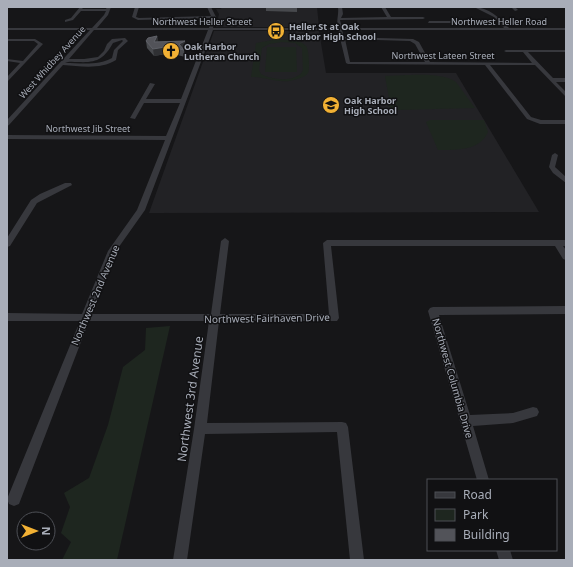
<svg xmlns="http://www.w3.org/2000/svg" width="573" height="567" viewBox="0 0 573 567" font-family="'Noto Sans',sans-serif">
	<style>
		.built { fill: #222225 }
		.green { fill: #1e261f; fill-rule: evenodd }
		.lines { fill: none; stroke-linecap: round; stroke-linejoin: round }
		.minor { fill: #37383d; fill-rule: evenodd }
		.wall { fill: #47494d }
		.shaded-wall { fill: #2f3033 }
		.building { fill: #525359; stroke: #5f6168 }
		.labels { text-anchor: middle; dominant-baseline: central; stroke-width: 3; stroke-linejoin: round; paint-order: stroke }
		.far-street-label { font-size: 9px; fill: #a8adb8; stroke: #111113 }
		.far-poi-label { font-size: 9px; font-weight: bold; fill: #a8adb8; stroke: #111113; text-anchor: start }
		.street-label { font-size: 10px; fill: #a8adb8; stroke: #111113 }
		.near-street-label { font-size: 12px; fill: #a8adb8; stroke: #111113 }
	</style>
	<rect width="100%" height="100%" fill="#161618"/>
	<g class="built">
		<polygon points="222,7 317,7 319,27 216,27 219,14 216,9 221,9"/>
		<polygon points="214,31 319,31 326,73 456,73 539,212 149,213"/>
	</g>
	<g class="green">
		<path d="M273,40C282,40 299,38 306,46C309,49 310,70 308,73C306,76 303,77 300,78C281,86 269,77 251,77L256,43ZM282,42L295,43L302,48L303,70C298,83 271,80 261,74L259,70L262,48L269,44Z"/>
		<polygon points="267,47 296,47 297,72 265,72"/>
		<path d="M385,76C404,76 440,71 456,82L475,108L397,110L389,107L386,99L389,98Z"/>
		<path d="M430,120H484L488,132C480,151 456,150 438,150L426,122Z"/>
		<polygon points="170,326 117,560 62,560 71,542 61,533 70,507 64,493 89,478 108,425 123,367 145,350 146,328"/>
	</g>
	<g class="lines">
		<g class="minor">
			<path d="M80,7H84L82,9H106L107,7H111L108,15L97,28H209L211,18L138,20L132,17L135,7H139L136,17L139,18L211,16L207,7H211L216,17L213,28H338C336,20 339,15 338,7H342L343,14L341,18L387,17L381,7H385L391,17H423L425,18L423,19L340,20L342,28H504L494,17L474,7C488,7 500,18 509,28H566V30H342L344,37L413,39L419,42L430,62L532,63L523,52H506L504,51L506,50H566V52H528L553,78H566V82H556L566,92V97L535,65H490L531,117L541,120H566V124H540L527,119L485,65L348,64L346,63L338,30H213L145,210L116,251L92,314H211L221,241L225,238L229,241L220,314H329L323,243L327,240H566V246H563L566,250V260L563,259L555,246H331L339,318L337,321H219L207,423L342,422L346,423L348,427L364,560H350L337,432L205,434L187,560H173L194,429L209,321H89L19,504L14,506L9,504L7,499L80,321H7V313L82,314L108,251L137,210L165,140L7,139V135L166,136L180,103H144L135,119L130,118L150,83L155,84L146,99H181L208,30H94L69,59H84L98,57L104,51L107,44L112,39L125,38L128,41L118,50L116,60C100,70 80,66 63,65L9,125L7,126V120L90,30H7V28H92L104,15L106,11H81L73,20L65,22V20L71,18ZM345,39L410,41L415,44L425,62H350ZM122,40L123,41L114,50L112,58C98,66 80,63 65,63C69,61 74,62 78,62C97,63 104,59 113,43Z"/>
			<polygon points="511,7 515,7 518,10 515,11"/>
			<polygon points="429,21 475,21 477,22 475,23 428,23"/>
			<polygon points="7,39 35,39 43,44 7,82 7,77 20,63 7,61 7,59 23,61 38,44 34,41 7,41"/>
			<polygon points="555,153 558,155 555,167 566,177 566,183 553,173 549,167 552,155"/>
			<polygon points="65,183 71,183 72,185 37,203 10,246 7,247 7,238 31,200 40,194"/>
			<polygon points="566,306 566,314 439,315 470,415 513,413 533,407 537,408 539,412 537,416 513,423 473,426 489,480 477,480 428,311 430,308 433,307"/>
			<polygon points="496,550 510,550 513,560 499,560"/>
		</g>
	</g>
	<g class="wall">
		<polygon points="266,7 297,7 297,12 266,11"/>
		<polygon points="157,36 158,42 186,48 184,50 185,57 174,54 167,55 166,54 154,56 147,48 146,41"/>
	</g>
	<g class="shaded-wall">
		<polygon points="157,36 159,44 165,47 166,54 154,56 153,49 154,42"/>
		<polygon points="185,41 186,48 184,50 179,44"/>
		<polygon points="172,47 174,54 167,55 165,48"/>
	</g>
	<polygon class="building" points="157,36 154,42 185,41 179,44 184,50 172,47 165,48 165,47 153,49 146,41 148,38"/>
	<defs>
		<g id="bus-disc" transform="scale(0.9)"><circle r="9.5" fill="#f2b134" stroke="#111113"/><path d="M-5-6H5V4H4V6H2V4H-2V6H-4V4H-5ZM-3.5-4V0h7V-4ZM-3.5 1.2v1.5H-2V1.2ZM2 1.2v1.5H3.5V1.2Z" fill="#111"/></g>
		<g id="church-disc" transform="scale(0.9)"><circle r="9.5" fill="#f2b134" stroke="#111113"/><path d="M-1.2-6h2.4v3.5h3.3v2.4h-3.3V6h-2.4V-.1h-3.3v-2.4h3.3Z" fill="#111"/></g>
		<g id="school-disc" transform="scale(0.9)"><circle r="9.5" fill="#f2b134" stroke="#111113"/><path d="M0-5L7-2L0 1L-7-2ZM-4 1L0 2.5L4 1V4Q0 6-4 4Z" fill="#111"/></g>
	</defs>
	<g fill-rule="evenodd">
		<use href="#bus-disc" x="276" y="31"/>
		<use href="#church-disc" x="171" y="51"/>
		<use href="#school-disc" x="331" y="105"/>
	</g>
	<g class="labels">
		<g class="far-street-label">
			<text x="202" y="21">Northwest Heller Street</text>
			<text x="499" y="21">Northwest Heller Road</text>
			<text x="443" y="55">Northwest Lateen Street</text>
			<text transform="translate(52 62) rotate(-48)">West Whidbey Avenue</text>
			<text x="88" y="128">Northwest Jib Street</text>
		</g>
		<g class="far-poi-label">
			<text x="289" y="26">Heller St at Oak<tspan x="289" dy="10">Harbor High School</tspan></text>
			<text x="184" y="46">Oak Harbor<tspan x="184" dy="10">Lutheran Church</tspan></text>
			<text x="344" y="100">Oak Harbor<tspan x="344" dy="10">High School</tspan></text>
		</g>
		<g class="street-label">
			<text transform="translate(95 295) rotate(-67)">Northwest 2nd Avenue</text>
			<text transform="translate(267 318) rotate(-1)">Northwest Fairhaven Drive</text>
			<text transform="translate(453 378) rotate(74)">Northwest Columbia Drive</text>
		</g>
		<g class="near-street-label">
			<text transform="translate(190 399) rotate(-82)">Northwest 3rd Avenue</text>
		</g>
	</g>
	<rect width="573" height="567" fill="none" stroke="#a8adb8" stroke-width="16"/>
	<rect x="427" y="479" width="130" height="72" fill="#111113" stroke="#4d4f55"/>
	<rect x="435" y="492" width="20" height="6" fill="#37383d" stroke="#4d4f55"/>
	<text x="463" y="499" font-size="12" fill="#a8adb8">Road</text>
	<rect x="435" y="509" width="20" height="12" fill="#1e261f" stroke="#4d4f55"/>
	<text x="463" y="519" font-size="12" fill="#a8adb8">Park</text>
	<rect x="435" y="529" width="20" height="12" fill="#525359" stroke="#4d4f55"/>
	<text x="463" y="539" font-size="12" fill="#a8adb8">Building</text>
	<g transform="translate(36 531) rotate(90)"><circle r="19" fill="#111113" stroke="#4d4f55"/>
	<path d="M0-3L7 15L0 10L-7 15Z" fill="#f2b134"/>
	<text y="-6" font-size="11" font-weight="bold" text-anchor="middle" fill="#a8adb8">N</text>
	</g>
</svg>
